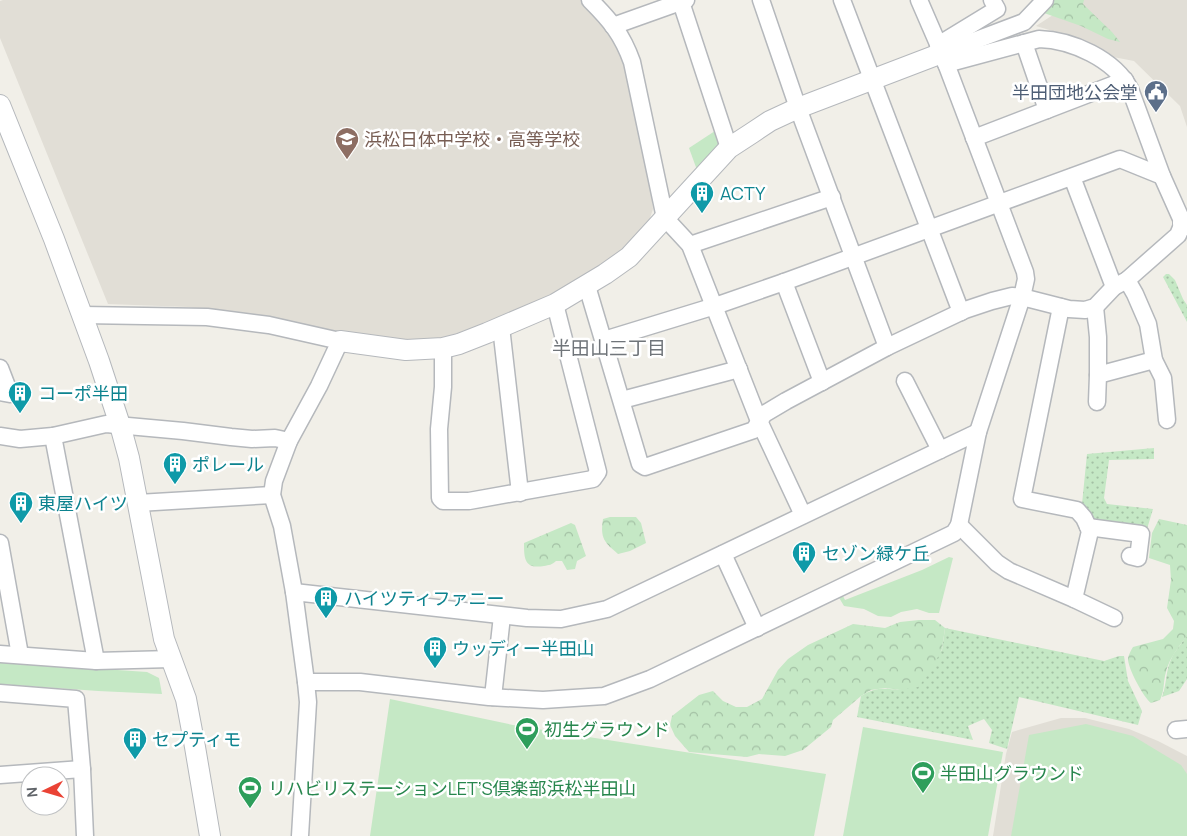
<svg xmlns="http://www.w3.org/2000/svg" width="1187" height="836" viewBox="0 0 1187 836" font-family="Manrope,'Noto Sans JP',sans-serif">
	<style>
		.education { fill: #e1ded6 }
		.grass { fill: url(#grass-dots) }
		.forest { fill: url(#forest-crowns) }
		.park { fill: #c5e8c5 }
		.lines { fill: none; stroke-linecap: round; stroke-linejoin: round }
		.minor-casing { stroke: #b5b8bc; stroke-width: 19 }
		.tertiary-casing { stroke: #b5b8bc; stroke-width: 22 }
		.minor { stroke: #fff; stroke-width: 16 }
		.tertiary { stroke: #fff; stroke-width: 20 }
		.labels { text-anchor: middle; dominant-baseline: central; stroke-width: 5; stroke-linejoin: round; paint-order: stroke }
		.service-label { font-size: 18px; fill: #4e5e75; stroke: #fff; text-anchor: end }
		.education-label { font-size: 18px; fill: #785e54; stroke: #fff; text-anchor: start }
		.culture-label { font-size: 18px; fill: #0d838f; stroke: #fff; text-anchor: start }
		.leisure-label { font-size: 18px; fill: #27864d; stroke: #fff; text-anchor: start }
		.neighbourhood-label { font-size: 19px; fill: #70757a; stroke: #fff }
	</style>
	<defs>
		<pattern id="grass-dots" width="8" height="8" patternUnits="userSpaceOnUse" patternTransform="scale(1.25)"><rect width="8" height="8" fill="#c5e8c5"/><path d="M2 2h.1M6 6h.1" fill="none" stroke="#a3c0a4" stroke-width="1.8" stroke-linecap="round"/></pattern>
		<pattern id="forest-crowns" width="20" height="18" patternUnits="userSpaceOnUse" patternTransform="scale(1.25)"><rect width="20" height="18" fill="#c5e8c5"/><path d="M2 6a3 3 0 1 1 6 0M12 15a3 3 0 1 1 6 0" fill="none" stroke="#a3c0a4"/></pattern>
	</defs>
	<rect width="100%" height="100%" fill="#f1efe8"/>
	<g class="education">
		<polygon points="3,0 581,0 620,46 650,184 653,209 647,227 605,266 585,280 492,325 439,339 397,345 270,318 188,307 108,304 0,38 0,1"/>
		<polygon points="1066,0 1187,0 1187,127 1180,106 1134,61 1108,56 1076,38 1036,26 1056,13"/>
		<polygon points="1061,718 1085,718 1129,729 1158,741 1187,756 1187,836 993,836 1006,754 1012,732"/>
	</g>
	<g class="grass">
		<polygon points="1166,274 1169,274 1175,280 1183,299 1187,305 1187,322 1163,277"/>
		<polygon points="1154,448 1154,459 1109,460 1104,498 1107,504 1153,509 1147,529 1095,522 1082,504 1087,454"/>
		<path d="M945,628L1104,661L1119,656H1124L1128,681L1142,711L1138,725L1019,697L1007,749L989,743L992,730L984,719L968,726L973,740L857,717L861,696C875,687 884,688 900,690L942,650Z"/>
		<path d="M1187,633V679L1179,691L1162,697C1167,683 1165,672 1172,657C1176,649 1184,642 1187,633Z"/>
	</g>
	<g class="forest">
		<polygon points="1051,0 1084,0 1083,4 1112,32 1120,42 1108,39 1081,26 1044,13"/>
		<path d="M610,517H636L641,523L646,543L630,551L618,554C604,542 600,538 603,519Z"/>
		<path d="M1159,519L1187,525V633L1186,637C1178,648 1169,659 1166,672C1163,682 1165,689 1160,700L1151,703C1144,698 1127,667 1128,658C1129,654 1131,650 1133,647L1163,639L1173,629L1174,621L1167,608L1171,580L1170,565L1149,558L1152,533Z"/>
		<path d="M571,523L575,525L586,556L577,561L575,569L567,570L562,561H556C552,565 549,565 544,566C525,569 524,560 524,543Z"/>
		<polygon points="919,620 935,620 945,628 942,649 930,672 918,687 900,690 885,688 871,690 861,696 833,720 831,727 803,750 785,756 759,754 747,757 689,752 675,736 670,725 672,716 699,695 713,691 723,701 736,707 747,707 762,699 778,670 788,659 808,645 853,624 885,628 900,622"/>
	</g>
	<g class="park">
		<polygon points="718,129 721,138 716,148 697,170 689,148"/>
		<polygon points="949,557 953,558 939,613 929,613 917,609 901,612 891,617 878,616 864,609 844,606 838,596 842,594 845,600 922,570"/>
		<polygon points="0,662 147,672 159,678 162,694 98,691 0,684"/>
		<polygon points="390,699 518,726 826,774 814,836 370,836"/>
		<polygon points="1086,724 1133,736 1181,765 1187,774 1187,836 1011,836 1029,735"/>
		<polygon points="863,727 1003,752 988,836 843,836"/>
	</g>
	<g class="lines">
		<g class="minor-casing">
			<g id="minor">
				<path d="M590,0C610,20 622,34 632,62L665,218L690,245L759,421L803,515"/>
				<polyline points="761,0 798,108 887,347"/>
				<polyline points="842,0 961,312"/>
				<polyline points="681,2 729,148"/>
				<polyline points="613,26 686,0"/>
				<polyline points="1024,43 1047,110"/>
				<polyline points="938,45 997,9 992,0"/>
				<polyline points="942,53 1024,22 1045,0"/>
				<polyline points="974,138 1125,80"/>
				<polyline points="1072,177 1114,287"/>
				<polyline points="690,245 832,197"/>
				<polyline points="1127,280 1135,294 1148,324 1154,360 1163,378 1167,420"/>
				<polyline points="784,282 822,382"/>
				<polyline points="587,286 640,464 645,467 754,430 764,414 786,401 887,347 965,310 992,301 1012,296 1022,297 1026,279 1025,272 942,53 919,0"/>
				<polyline points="1095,307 1098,337 1098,375 1154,360"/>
				<polyline points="82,315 207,317 269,325 340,341 319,386 289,441 274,481 272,495 282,526 294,592"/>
				<polyline points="501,327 520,493"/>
				<polyline points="604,340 715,306 784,282 1120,159 1162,176"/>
				<polyline points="443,348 443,387 439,429 440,498 443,501 469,501 593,479 598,472 597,468 555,304"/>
				<polyline points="0,368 10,394 0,392"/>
				<polyline points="905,381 940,450"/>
				<polyline points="622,400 739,369"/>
				<polyline points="1097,402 1098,375"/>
				<polyline points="0,436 20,439 53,436 106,424 183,431 231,437 252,439 275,438 289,441"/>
				<polyline points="53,436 96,661"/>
				<polyline points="138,503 272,495"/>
				<polyline points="959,525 997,563 1009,571 1074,599 1090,531 1084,518 1077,510 1022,499 1061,307"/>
				<polyline points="1088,527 1141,534 1138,558 1130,556"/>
				<polyline points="0,543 20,655"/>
				<polyline points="723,554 757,628"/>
				<polyline points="1074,599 1114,618"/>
				<polyline points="0,654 96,661 171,659"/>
				<polyline points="306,682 294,592 527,618 561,619 607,609 978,432"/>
				<polyline points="0,693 76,699 82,769 85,836"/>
				<polyline points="493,697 502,616"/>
				<polyline points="1176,730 1187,729"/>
				<polyline points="0,775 82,769"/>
				<path d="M300,836L308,702L306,682H360L489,697L543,700L604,696L650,679L954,533L959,525L978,432L1022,297L1069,309L1085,310L1095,307L1114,287L1127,280L1178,235L1183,223L1162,176L1130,89C1114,59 1072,40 1039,39L946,64"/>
			</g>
		</g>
		<g class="tertiary-casing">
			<g id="tertiary">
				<polyline points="0,105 54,239 99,361 120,425 129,458 164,639 186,699 195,747 210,836"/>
				<polyline points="1183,223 1187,225"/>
				<polyline points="340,341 406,350 443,348 459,344 487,333 555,304 605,274 629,257 729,148 752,133 770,121 798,108 942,53"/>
			</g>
		</g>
		<use href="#minor" class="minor"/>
		<use href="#tertiary" class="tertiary"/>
	</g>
	<defs>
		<g id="civic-pin" transform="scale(1.25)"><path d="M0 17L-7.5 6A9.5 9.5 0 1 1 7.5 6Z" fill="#5c6f8a" stroke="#fff"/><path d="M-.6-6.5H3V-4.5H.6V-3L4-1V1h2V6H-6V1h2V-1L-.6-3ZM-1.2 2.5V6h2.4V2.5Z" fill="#fff"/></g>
		<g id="school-pin" transform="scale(1.25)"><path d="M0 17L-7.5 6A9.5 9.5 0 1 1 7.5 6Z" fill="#8d6e63" stroke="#fff"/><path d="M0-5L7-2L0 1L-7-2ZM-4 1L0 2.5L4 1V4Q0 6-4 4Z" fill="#fff"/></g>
		<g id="building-pin" transform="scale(1.25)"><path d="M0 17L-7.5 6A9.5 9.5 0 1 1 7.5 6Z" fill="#0f9aa8" stroke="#fff"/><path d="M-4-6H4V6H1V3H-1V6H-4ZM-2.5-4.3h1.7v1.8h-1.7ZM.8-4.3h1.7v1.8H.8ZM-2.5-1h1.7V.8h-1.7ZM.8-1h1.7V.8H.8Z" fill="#fff"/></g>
		<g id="stadium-pin" transform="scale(1.25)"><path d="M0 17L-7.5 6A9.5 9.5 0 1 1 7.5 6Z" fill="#2e9e5b" stroke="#fff"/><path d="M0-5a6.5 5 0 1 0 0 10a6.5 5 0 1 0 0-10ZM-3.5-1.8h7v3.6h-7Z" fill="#fff"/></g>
	</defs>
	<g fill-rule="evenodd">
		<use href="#civic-pin" x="1156" y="92"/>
		<use href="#school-pin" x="347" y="139"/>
		<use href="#building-pin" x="702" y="193"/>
		<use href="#building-pin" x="20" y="393"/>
		<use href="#building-pin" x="175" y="464"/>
		<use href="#building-pin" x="21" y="503"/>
		<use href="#building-pin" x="804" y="553"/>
		<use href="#building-pin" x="326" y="598"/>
		<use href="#building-pin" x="435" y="648"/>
		<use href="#stadium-pin" x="527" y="729"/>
		<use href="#building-pin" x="135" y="739"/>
		<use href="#stadium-pin" x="923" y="773"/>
		<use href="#stadium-pin" x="250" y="788"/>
	</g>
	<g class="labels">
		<g class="service-label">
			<text x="1138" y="92">半田団地公会堂</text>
		</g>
		<g class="education-label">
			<text x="364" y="139">浜松日体中学校・高等学校</text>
		</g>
		<g class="culture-label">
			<text x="720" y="193">ACTY</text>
			<text x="38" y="393">コーポ半田</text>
			<text x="192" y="464">ポレール</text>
			<text x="38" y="503">東屋ハイツ</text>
			<text x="822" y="553">セゾン緑ケ丘</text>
			<text x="344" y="598">ハイツティファニー</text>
			<text x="452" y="648">ウッディー半田山</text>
			<text x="152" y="739">セプティモ</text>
		</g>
		<g class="leisure-label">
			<text x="544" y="729">初生グラウンド</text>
			<text x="940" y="773">半田山グラウンド</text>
			<text x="268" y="788">リハビリステーションLET’S倶楽部浜松半田山</text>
		</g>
		<g class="neighbourhood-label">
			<text x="609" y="348">半田山三丁目</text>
		</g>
	</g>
	<g transform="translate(45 791) rotate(265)"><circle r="24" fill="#ffffff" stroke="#bfc1c3"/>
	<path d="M0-4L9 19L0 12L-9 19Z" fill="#ea4335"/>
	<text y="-8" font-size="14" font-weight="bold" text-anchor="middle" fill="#5f6368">N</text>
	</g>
</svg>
